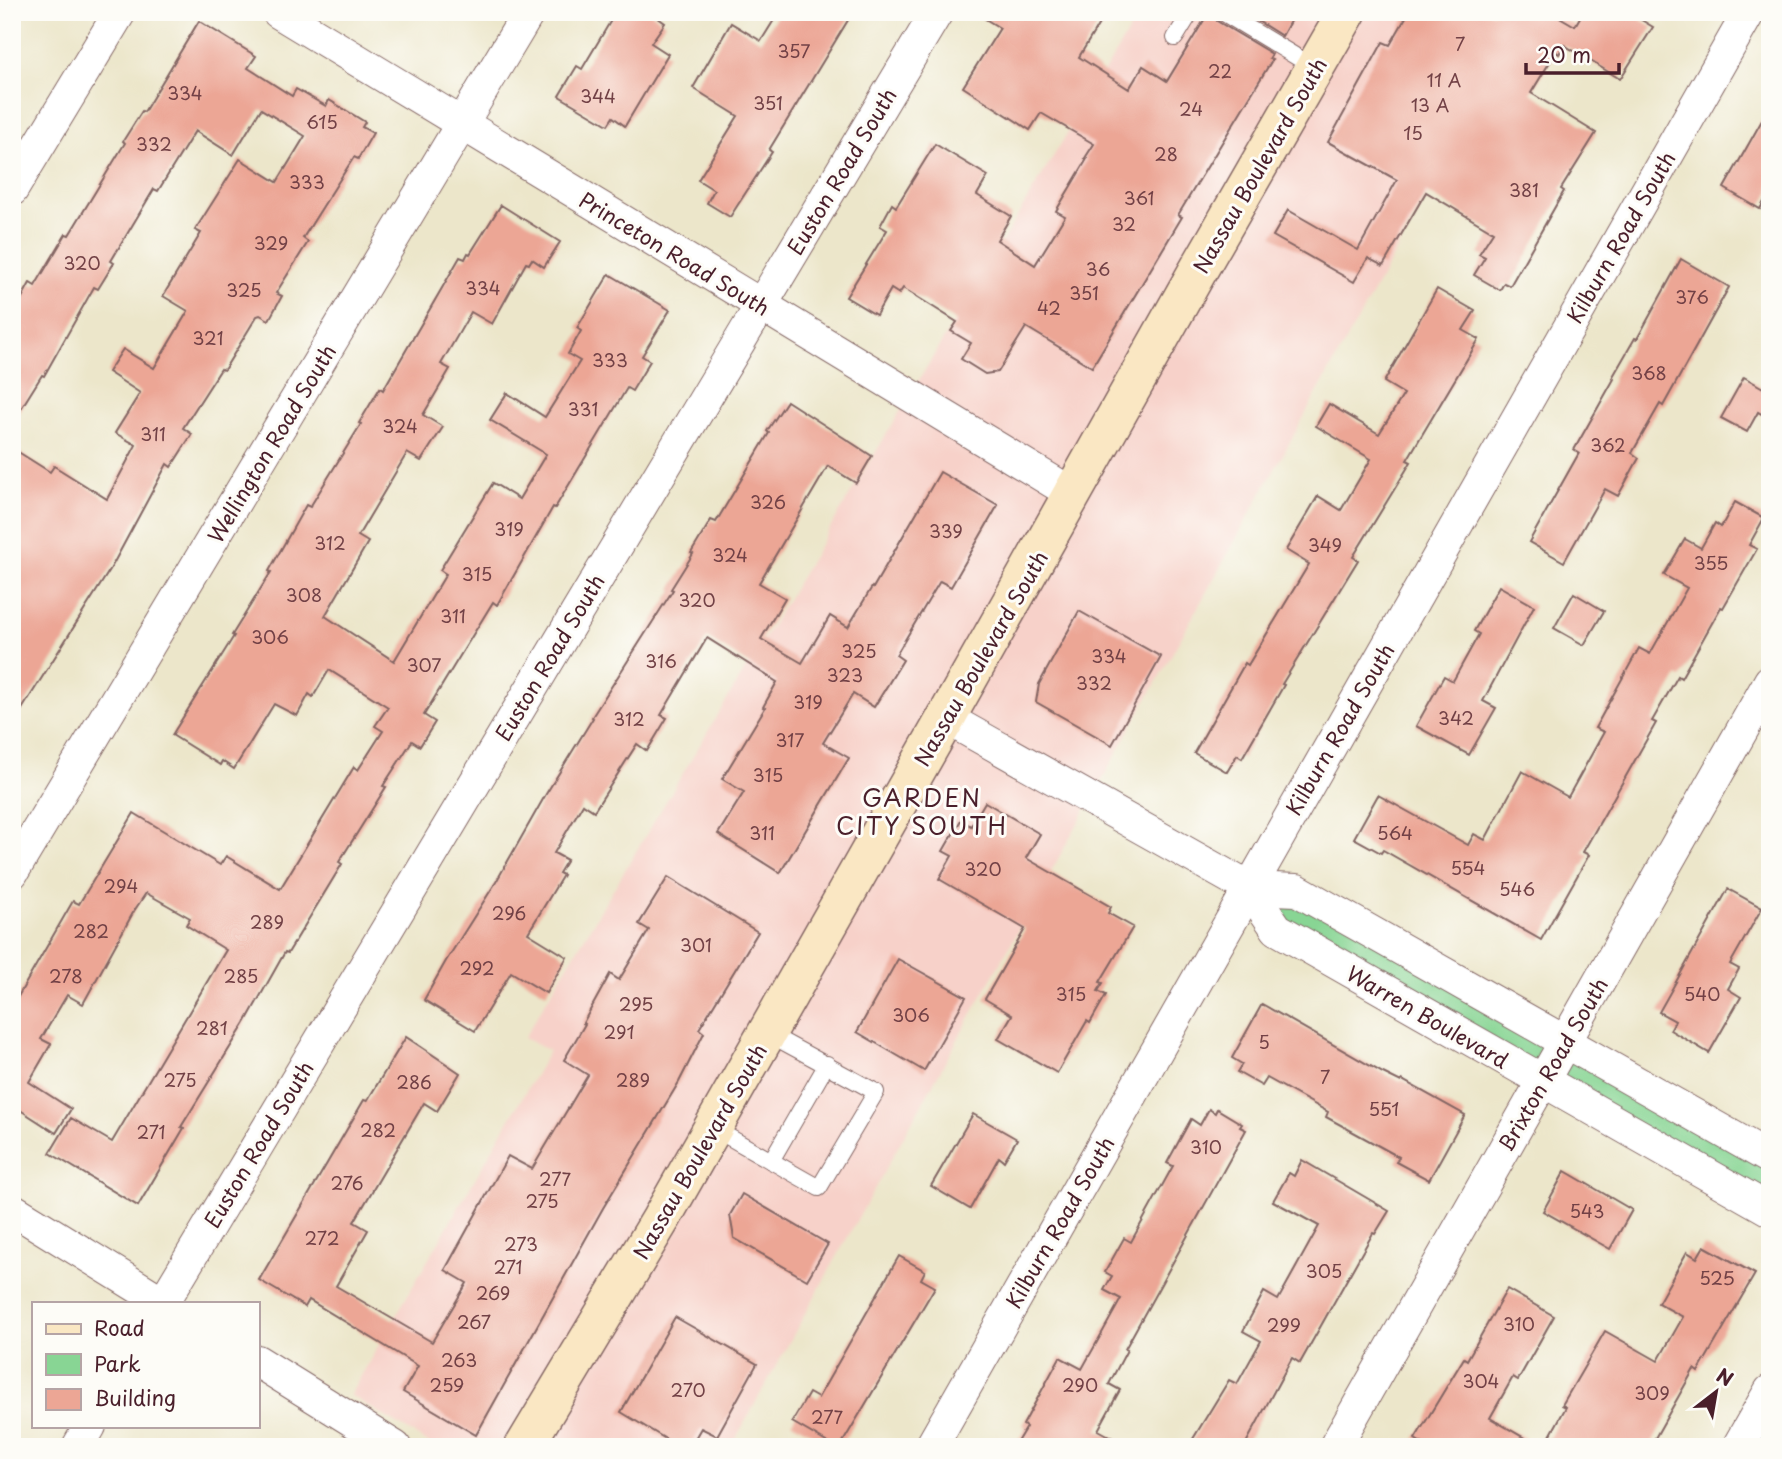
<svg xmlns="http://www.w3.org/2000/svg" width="1782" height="1459" viewBox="0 0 1782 1459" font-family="'Playpen Sans',sans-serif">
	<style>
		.built { fill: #f7d1c9 }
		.green { fill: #88d594; stroke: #697a60; stroke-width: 2 }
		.building { fill: #eca695 }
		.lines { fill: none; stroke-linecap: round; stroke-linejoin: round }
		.lane-casing { stroke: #836563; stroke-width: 18 }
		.street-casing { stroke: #836563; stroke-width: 34 }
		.secondary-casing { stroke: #836563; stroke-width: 41 }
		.lane { stroke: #fff; stroke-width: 16 }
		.street { stroke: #fff; stroke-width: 32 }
		.secondary { stroke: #fae7c3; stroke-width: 38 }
		.labels { text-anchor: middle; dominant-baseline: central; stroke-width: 6; stroke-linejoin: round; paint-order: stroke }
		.number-label { font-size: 18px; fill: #724146 }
		.street-label { font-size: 21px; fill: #4a1f2b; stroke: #fdfcf7 }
		.quarter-label { font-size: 24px; letter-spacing: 2px; fill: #4a1f2b; stroke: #fdfcf7 }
	</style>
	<rect width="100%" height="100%" fill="#fdfcf7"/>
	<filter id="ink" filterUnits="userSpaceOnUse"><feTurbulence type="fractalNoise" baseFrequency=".0143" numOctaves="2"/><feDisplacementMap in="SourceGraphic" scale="14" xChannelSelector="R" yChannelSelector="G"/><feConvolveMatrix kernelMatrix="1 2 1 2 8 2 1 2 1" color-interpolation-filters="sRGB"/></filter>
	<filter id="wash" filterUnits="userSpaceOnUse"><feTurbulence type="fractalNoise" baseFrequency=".00686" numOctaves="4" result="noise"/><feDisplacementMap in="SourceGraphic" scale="28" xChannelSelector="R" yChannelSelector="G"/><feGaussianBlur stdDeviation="1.57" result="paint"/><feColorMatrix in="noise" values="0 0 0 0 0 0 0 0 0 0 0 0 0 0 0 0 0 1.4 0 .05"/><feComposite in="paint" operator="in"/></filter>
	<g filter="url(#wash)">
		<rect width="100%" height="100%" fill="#ece6ca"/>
		<polygon class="built" points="1140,12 1529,12 731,1447 435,1447 350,1395 549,1051 524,1038"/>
		<polygon class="green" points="1249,888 1297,890 1770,1158 1770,1210 1277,929"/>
		<g id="blocks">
			<g class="building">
				<polygon points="616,12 650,12 665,23 651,43 668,54 625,126 613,117 608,125 559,96 577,66 582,69"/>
				<polygon points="779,12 853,12 769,150 772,152 730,217 707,203 714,190 698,180 738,116 693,88 731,23 761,41"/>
				<polygon points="974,12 1106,12 1079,57 1129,89 1143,66 1167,81 1209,12 1212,12 1217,21 1272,54 1269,59 1272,60 1178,215 1182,217 1092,367 1026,327 998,372 985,374 961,359 971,343 951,331 957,322 903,288 899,294 891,289 876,315 846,297 887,230 880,226 892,204 896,207 935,144 988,176 977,195 1011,216 997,240 1035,265 1065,216 1056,211 1087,159 1085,158 1094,144 1041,113 1030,130 963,87 1000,28"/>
				<polygon points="1243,12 1295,12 1282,36"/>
				<polygon points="1409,12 1551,12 1575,26 1583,12 1628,12 1653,27 1620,79 1564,45 1559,54 1556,52 1531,93 1596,133 1561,189 1564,191 1510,286 1504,283 1500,290 1474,275 1485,257 1479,254 1493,232 1426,192 1383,266 1368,258 1354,282 1273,236 1288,210 1358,250 1397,180 1328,142 1383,42 1390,45"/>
				<polygon points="199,21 256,56 248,68 292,96 296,89 326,106 329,100 365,122 362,127 373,133 358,159 354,157 303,238 308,242 276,293 282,296 269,320 260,315 257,316 224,370 221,369 183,428 192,434 171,467 167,464 111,568 12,725 12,448 50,472 54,466 107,499 136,445 115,433 140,393 108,372 123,349 154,368 188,311 163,296 201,233 195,230 240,159 277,182 305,136 261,109 233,155 195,131 158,191 154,189 111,261 114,263 98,289 94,287 44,376 42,375 12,423 12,316 30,283 35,286 66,234 69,235 125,143 123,141 142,111 144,112"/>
				<polygon points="1770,106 1770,191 1760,209 1724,188"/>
				<polygon points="501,205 560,242 544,267 532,259 529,264 526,263 492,324 471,312 441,364 450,369 423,415 443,427 421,461 407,453 358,536 368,542 325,616 394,661 446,574 440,570 493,483 519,499 546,454 490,420 507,393 545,417 580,361 568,354 581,331 577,328 609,274 670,310 642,356 650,361 632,391 627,388 555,508 553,507 497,605 493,602 455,664 424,715 435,722 420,746 412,741 383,786 386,787 339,862 342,864 288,953 285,952 245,1023 181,1127 184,1128 138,1206 50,1153 71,1118 112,1142 226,950 186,925 190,918 146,893 134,911 83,1004 67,995 41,1039 51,1044 29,1082 71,1109 56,1133 14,1106 12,1109 12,1007 73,901 79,904 134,813 220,865 226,856 280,889 354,767 358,770 383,731 375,726 388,707 329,670 313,697 309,694 297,716 274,704 234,769 222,761 220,765 172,735 234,636 232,635 271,572 269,571 306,505 310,507 361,424 359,423 380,388 383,390 460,257 465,259 468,253 470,254"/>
				<polygon points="1681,259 1729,287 1663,406 1660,404 1632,453 1639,458 1618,496 1605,489 1564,562 1529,542 1579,453 1574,450 1614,379 1612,378 1635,338 1637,339"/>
				<polygon points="1437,289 1475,311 1463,330 1479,339 1407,460 1411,462 1353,557 1358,560 1282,684 1284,685 1242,758 1237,755 1227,772 1194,753 1245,663 1248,665 1309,564 1286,550 1318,496 1341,510 1371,459 1316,426 1329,404 1379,434 1404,394 1384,382"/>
				<polygon points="1744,377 1770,392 1770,419 1758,412 1747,432 1721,418"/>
				<polygon points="787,401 872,456 856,483 828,466 759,583 785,598 761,639 802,663 830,616 848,627 872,587 873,588 940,472 998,505 951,587 940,581 896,655 903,660 874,707 853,694 823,743 849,758 780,873 718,834 744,792 722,779 765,708 763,707 777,682 707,638 661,715 667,718 647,751 637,744 594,811 583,804 554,853 567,860 559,873 563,875 528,933 567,957 546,993 511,972 475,1031 424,1000 446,961 496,882 546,794 593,718 592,717 673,590 671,589 693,554 691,553 711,520 716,522 769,433 767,431"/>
				<polygon points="1735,502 1764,518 1749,545 1757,549 1723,608 1721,607 1681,678 1678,676 1652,721 1656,723 1583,852 1589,855 1541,940 1383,850 1381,853 1354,838 1378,795 1468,845 1474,834 1485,840 1522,771 1568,797 1604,732 1595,728 1639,648 1650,654 1687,588 1664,575 1685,539 1701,548 1715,523 1721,527"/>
				<polygon points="1499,586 1534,606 1483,701 1496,708 1469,755 1416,726 1444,676 1453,681 1479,634 1474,631"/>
				<polygon points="1574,593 1604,611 1584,645 1554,628"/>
				<polygon points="1079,611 1161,657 1112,745 1036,702 1039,684"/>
				<polygon points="985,802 1040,834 1026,858 1111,907 1108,913 1133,927 1100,982 1103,983 1098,991 1106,995 1090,1023 1087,1021 1057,1073 998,1039 1012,1015 985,999 1025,929 939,879 952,856 943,851 961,820 971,826"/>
				<polygon points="668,877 758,932 699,1029 704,1033 679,1082 603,1208 476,1435 403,1392 418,1366 309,1300 305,1307 259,1280 364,1100 367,1101 406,1037 460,1073 437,1111 424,1103 354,1222 368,1230 336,1286 432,1342 467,1283 445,1270 508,1156 532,1169 588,1075 564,1060 585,1024 583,1023 610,974 619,980 649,930 639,924"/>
				<polygon points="1728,889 1762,908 1730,964 1739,969 1728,989 1741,997 1709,1053 1670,1030 1675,1021 1659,1012"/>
				<polygon points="898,959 966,997 924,1071 857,1032"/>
				<polygon points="1262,1004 1383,1073 1401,1082 1402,1080 1465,1115 1429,1180 1396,1162 1399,1157 1326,1117 1328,1112 1267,1078 1262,1086 1237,1072 1242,1064 1232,1058"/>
				<polygon points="1209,1109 1215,1113 1217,1109 1242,1124 1240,1127 1246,1130 1125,1349 1127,1350 1109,1384 1120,1390 1098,1430 1129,1447 1014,1447 1026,1427 1023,1425 1060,1357 1082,1369 1121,1299 1104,1290 1112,1276 1105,1272 1124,1238 1131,1242 1173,1166 1167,1163 1191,1119 1200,1125"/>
				<polygon points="973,1114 1017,1139 1004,1161 999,1157 970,1209 931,1186"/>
				<polygon points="1302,1160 1389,1211 1375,1234 1373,1233 1300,1363 1292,1358 1244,1447 1188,1447 1229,1380 1237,1384 1261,1341 1243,1331 1264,1292 1278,1300 1319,1226 1273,1201 1289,1173 1294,1176"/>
				<polygon points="1565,1171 1632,1210 1610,1249 1543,1211"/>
				<polygon points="742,1194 828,1244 807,1280 734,1238 730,1215"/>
				<polygon points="1704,1246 1755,1274 1698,1372 1694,1369 1650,1447 1544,1447 1566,1407 1562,1405 1605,1331 1658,1361 1683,1317 1658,1303 1687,1252 1697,1258"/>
				<polygon points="899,1256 925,1271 921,1279 935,1287 840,1447 835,1447 792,1422 809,1393 818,1398"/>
				<polygon points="1507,1289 1554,1316 1518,1380 1513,1377 1490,1418 1540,1447 1428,1447 1415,1439 1464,1358 1467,1360"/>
				<polygon points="675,1317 757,1364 717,1436 701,1428 690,1447 679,1447 621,1412"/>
			</g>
		</g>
	</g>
	<g filter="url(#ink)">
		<use href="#blocks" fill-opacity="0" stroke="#836563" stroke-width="2"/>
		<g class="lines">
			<g class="lane-casing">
				<g id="lane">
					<polyline points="1222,12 1315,68"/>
					<polyline points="1175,38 1191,12"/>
					<polyline points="713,1128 819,1188 876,1092 767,1033"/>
					<polyline points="771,1161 827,1064"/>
				</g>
			</g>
			<g class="street-casing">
				<g id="street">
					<polyline points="278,12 1073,494"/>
					<polyline points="12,190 120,12"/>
					<polyline points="946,718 1249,888 1277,929 1770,1210"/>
					<polyline points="12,873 529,12"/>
					<polyline points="1249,888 1297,890 1770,1158"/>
					<polyline points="12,1209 164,1303"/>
					<polyline points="163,1303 937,12"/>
					<polyline points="257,1361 395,1447"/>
					<polyline points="78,1447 90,1426"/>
					<polyline points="931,1447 1749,12"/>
					<polyline points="1335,1447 1770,681"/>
					<polyline points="1738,1447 1770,1391"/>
				</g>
			</g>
			<g class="secondary-casing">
				<polyline id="secondary" points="524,1447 661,1219 946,718 1196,274 1347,12"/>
			</g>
			<use href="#lane" class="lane"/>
			<use href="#street" class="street"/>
			<use href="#secondary" class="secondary"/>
		</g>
	</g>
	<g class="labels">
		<g class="number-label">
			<text x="1460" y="43">7</text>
			<text x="794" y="50">357</text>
			<text x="1220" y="70">22</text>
			<text x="1444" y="79">11 A</text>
			<text x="185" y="92">334</text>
			<text x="598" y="95">344</text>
			<text x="768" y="102">351</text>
			<text x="1430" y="104">13 A</text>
			<text x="1191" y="108">24</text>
			<text x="322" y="121">615</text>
			<text x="1413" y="132">15</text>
			<text x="154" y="143">332</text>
			<text x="1166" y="153">28</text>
			<text x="307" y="181">333</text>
			<text x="1524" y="189">381</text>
			<text x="1139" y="197">361</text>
			<text x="1124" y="223">32</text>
			<text x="271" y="242">329</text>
			<text x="82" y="262">320</text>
			<text x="1098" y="268">36</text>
			<text x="483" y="287">334</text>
			<text x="244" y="289">325</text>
			<text x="1084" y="292">351</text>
			<text x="1692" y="296">376</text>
			<text x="1049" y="307">42</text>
			<text x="208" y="337">321</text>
			<text x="610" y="359">333</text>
			<text x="1649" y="372">368</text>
			<text x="583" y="408">331</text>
			<text x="400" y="425">324</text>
			<text x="153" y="433">311</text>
			<text x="1608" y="444">362</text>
			<text x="768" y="501">326</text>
			<text x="509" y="528">319</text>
			<text x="946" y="530">339</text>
			<text x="330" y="542">312</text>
			<text x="1325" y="544">349</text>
			<text x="730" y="554">324</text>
			<text x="1711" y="562">355</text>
			<text x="477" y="573">315</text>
			<text x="304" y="594">308</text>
			<text x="697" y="599">320</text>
			<text x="453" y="615">311</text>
			<text x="270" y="636">306</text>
			<text x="859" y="650">325</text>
			<text x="1109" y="655">334</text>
			<text x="661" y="660">316</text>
			<text x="424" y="664">307</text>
			<text x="845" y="674">323</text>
			<text x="1094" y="682">332</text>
			<text x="808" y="701">319</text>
			<text x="1456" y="717">342</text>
			<text x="629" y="718">312</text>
			<text x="790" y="739">317</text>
			<text x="768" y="774">315</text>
			<text x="762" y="832">311</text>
			<text x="1395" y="832">564</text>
			<text x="1468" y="867">554</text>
			<text x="983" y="868">320</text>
			<text x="121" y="885">294</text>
			<text x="1517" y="888">546</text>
			<text x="509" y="912">296</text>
			<text x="267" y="921">289</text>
			<text x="91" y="930">282</text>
			<text x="696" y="944">301</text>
			<text x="477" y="967">292</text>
			<text x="66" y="975">278</text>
			<text x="241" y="975">285</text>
			<text x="1071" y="993">315</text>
			<text x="1702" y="993">540</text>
			<text x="636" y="1003">295</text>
			<text x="911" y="1014">306</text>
			<text x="212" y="1027">281</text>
			<text x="619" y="1031">291</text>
			<text x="1264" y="1041">5</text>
			<text x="1325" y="1076">7</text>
			<text x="180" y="1079">275</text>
			<text x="633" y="1079">289</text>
			<text x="414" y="1081">286</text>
			<text x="1384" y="1108">551</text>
			<text x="378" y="1129">282</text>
			<text x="151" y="1131">271</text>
			<text x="1206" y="1146">310</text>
			<text x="555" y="1178">277</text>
			<text x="347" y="1182">276</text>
			<text x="542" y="1200">275</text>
			<text x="1587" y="1210">543</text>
			<text x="322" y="1237">272</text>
			<text x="521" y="1243">273</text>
			<text x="508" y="1266">271</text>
			<text x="1324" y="1270">305</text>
			<text x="1717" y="1277">525</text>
			<text x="493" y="1292">269</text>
			<text x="474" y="1321">267</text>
			<text x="1519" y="1323">310</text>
			<text x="1284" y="1324">299</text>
			<text x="459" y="1359">263</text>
			<text x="1481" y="1380">304</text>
			<text x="447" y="1384">259</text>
			<text x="1080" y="1384">290</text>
			<text x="688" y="1389">270</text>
			<text x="1652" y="1392">309</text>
			<text x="827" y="1416">277</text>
		</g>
		<g class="street-label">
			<text transform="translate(1259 165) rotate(-60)">Nassau Boulevard South</text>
			<text transform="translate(841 171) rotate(-59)">Euston Road South</text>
			<text transform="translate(1620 237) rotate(-60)">Kilburn Road South</text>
			<text transform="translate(675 253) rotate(31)">Princeton Road South</text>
			<text transform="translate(271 443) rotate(-59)">Wellington Road South</text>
			<text transform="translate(549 657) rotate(-59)">Euston Road South</text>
			<text transform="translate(980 658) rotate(-60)">Nassau Boulevard South</text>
			<text transform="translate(1339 729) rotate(-60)">Kilburn Road South</text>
			<text transform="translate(1428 1016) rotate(30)">Warren Boulevard</text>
			<text transform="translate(1552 1064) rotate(-60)">Brixton Road South</text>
			<text transform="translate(258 1144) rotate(-59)">Euston Road South</text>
			<text transform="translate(699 1151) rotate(-60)">Nassau Boulevard South</text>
			<text transform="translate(1059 1222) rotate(-60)">Kilburn Road South</text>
		</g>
		<g class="quarter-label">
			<text x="922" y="797">GARDEN<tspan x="922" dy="28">CITY SOUTH</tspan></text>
		</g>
	</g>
	<rect width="1782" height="1459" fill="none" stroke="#fdfcf7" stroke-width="42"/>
	<rect x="32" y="1302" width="228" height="126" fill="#fdfcf7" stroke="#b5a4a5" stroke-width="2"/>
	<rect x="46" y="1324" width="35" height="10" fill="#fae7c3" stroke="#b5a4a5" stroke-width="2"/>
	<text x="94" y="1336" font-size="21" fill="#4a1f2b">Road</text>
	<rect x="46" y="1354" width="35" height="21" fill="#88d594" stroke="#b5a4a5" stroke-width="2"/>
	<text x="94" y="1372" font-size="21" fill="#4a1f2b">Park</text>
	<rect x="46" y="1389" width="35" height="21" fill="#eca695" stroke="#b5a4a5" stroke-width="2"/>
	<text x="94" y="1406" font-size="21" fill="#4a1f2b">Building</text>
	<g transform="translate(1716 1392) rotate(31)" stroke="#fdfcf7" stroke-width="5" paint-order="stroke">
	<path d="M0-5L12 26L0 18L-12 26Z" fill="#4a1f2b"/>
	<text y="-10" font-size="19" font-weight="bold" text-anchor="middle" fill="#4a1f2b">N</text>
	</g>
	<path d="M1526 63v10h93v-10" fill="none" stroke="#4a1f2b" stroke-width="3.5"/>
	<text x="1537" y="63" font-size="21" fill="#4a1f2b" stroke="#fdfcf7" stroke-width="5" paint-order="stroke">20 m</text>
</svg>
